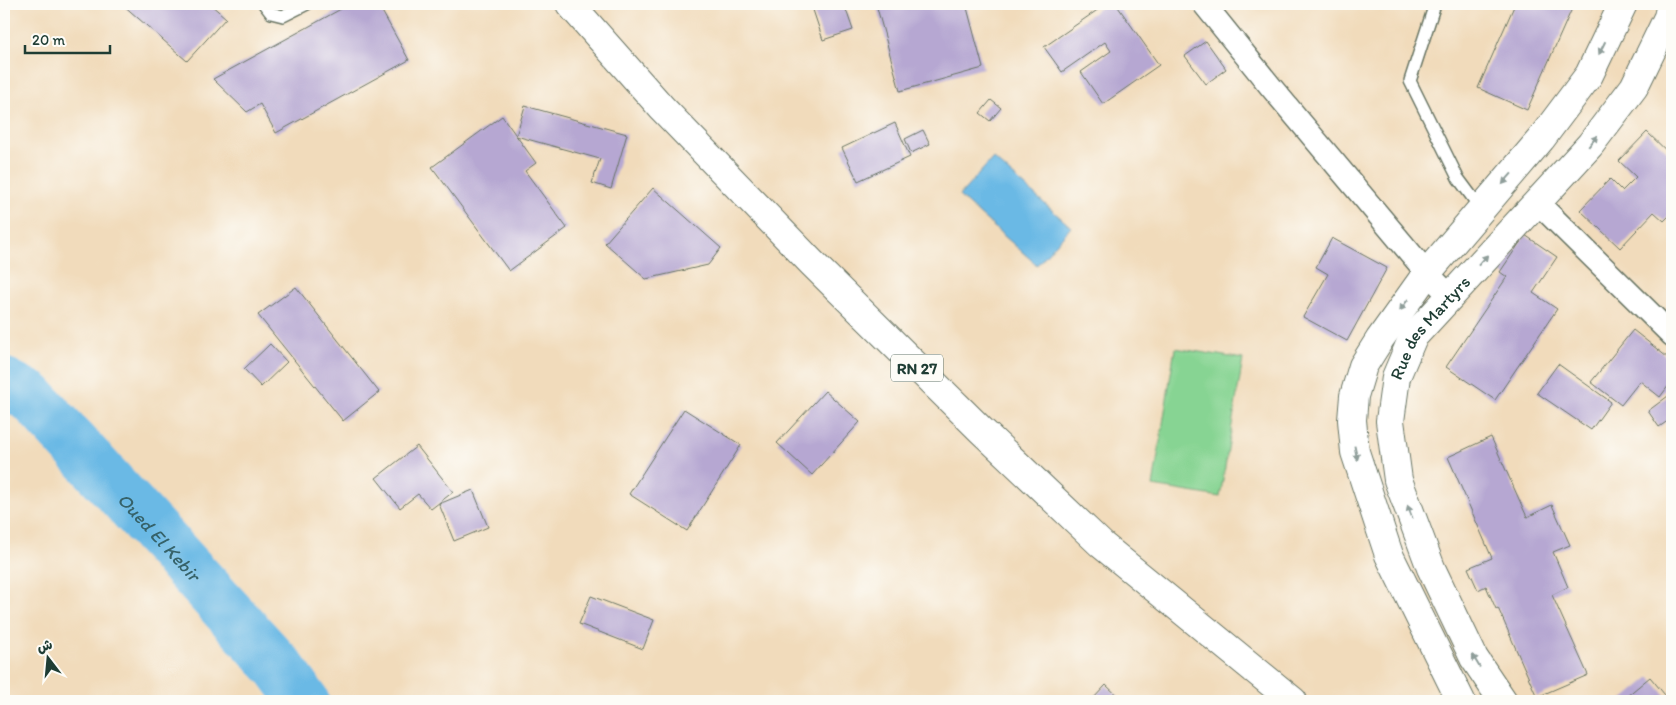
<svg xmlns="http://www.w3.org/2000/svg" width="1676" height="705" viewBox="0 0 1676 705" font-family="Itim,'Playpen Sans Arabic',sans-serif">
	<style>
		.green { fill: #87d493; stroke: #538864 }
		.water { fill: #6ab9e5; stroke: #447b8c }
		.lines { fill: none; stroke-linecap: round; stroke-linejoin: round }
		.river { stroke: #6ab9e5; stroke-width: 51 }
		.building { fill: #b6a7d2 }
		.service-casing { stroke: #687463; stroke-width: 14 }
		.minor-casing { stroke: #687463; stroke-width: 25 }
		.secondary-casing { stroke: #687463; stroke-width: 30 }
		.primary-casing { stroke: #687463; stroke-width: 30 }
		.service { stroke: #fff; stroke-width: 11 }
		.minor { stroke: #fff; stroke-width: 22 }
		.secondary { stroke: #fff; stroke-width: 28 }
		.primary { stroke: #fff; stroke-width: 28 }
		.oneway { fill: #8f9e9a }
		.labels { text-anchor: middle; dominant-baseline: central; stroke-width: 4; stroke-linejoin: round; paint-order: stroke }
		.shield { fill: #fdfcf7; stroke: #62766e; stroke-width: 1 }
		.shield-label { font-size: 16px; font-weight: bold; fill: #1f3d34 }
		.street-label { font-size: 18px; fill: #1f3d34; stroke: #fdfcf7 }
		.water-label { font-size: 19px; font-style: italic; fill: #366269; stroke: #fdfcf7 }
	</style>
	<rect width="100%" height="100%" fill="#fdfcf7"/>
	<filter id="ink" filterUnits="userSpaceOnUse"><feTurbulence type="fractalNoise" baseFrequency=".02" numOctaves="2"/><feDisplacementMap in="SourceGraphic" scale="10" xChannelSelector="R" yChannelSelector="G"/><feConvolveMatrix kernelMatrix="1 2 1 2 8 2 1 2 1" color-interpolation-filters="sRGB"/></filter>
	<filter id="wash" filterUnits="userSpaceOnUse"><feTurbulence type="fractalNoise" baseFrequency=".0096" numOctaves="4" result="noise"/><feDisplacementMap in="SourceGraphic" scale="20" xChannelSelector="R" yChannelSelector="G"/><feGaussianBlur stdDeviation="1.12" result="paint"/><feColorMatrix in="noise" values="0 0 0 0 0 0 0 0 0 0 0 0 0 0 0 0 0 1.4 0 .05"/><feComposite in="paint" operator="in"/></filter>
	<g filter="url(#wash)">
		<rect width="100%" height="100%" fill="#f1dbbb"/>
		<polygon class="green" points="1175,348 1243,359 1220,497 1153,486"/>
		<polygon class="water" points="993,158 1071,227 1037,265 959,196"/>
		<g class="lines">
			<path class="river" id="s1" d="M4,383L31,397L280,668L304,701"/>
		</g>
		<g id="blocks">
			<g class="building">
				<polygon points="122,4 210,4 226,18 187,61"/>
				<polygon points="350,4 378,4 409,60 276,133 260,104 247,112 213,79"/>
				<polygon points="811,4 844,4 853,30 823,40"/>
				<polygon points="876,4 966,4 983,68 900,91"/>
				<polygon points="1106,4 1116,4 1159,65 1103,104 1081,72 1111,51 1105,42 1062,72 1044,47"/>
				<polygon points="1515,4 1574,4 1527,110 1478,88"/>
				<polygon points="1206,41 1226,69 1206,84 1185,56"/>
				<polygon points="991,100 1001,108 990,121 980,113"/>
				<polygon points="525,106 627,134 611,189 592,183 600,159 516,136"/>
				<polygon points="502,116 536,163 525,171 567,228 509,271 432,167"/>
				<polygon points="895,123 910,157 858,181 842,148"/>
				<polygon points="923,130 930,144 911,153 905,139"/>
				<polygon points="1647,132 1672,156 1672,213 1664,221 1654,212 1620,248 1580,210 1610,179 1622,191 1636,177 1619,161"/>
				<polygon points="653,188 721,248 708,265 646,279 605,243"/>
				<polygon points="1525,235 1557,257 1533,293 1557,309 1495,400 1446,367 1507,277 1500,272"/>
				<polygon points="1332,238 1387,268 1347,341 1303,317 1328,274 1316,267"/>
				<polygon points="296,287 379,392 343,421 258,315"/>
				<polygon points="1633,330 1672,361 1672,381 1660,397 1640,381 1621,405 1591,382"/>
				<polygon points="270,344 287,362 261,387 244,369"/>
				<polygon points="1558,364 1611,402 1591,430 1537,393"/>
				<polygon points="825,391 860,422 812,475 777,443"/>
				<polygon points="1672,393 1672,418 1659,427 1648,411"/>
				<polygon points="684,409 741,445 687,531 629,494"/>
				<polygon points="1491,437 1527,517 1552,505 1570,545 1553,552 1568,587 1552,595 1588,675 1537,697 1498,608 1496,609 1486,586 1478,590 1468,568 1492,558 1448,457"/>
				<polygon points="417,446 453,492 431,509 418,494 400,508 376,478"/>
				<polygon points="473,490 488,527 454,541 439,504"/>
				<polygon points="591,596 654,620 643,649 579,624"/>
				<polygon points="1650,677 1670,701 1621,701"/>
				<polygon points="1106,685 1123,701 1091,701"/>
			</g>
		</g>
	</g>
	<g filter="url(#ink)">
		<use href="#blocks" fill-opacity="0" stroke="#687463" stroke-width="1"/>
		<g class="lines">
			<g class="service-casing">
				<g id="service">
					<polyline points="264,4 271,13 283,16 307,4"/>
					<polyline points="1435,4 1410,81 1458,178 1481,209"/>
				</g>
			</g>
			<g class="minor-casing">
				<g id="minor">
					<polyline points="1204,4 1271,87 1427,273 1450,296"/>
					<polyline points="1536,201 1672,335"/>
				</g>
			</g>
			<g class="secondary-casing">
				<g id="secondary">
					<polyline points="1461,701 1389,555 1355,452 1352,420 1354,396 1363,366 1380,339 1427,273 1541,139 1589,75 1623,4"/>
					<path id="s2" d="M1503,701L1474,658L1431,568L1398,480L1390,421L1396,377L1413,337L1590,145L1634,87L1668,17L1671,4"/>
				</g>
			</g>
			<g class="primary-casing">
				<polyline id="primary" points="570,4 662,108 812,263 981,430 1102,545 1293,701"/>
			</g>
			<use href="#service" class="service"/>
			<use href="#minor" class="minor"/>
			<use href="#secondary" class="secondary"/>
			<use href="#primary" class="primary"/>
		</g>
		<defs><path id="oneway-solid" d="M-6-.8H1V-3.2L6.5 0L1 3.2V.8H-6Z" transform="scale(1.25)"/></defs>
		<g class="oneway">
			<use href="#oneway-solid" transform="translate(1602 48) rotate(116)"/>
			<use href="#oneway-solid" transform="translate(1593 141) rotate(-51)"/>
			<use href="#oneway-solid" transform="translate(1507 179) rotate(131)"/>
			<use href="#oneway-solid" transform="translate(1483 260) rotate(-48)"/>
			<use href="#oneway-solid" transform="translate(1404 305) rotate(126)"/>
			<use href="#oneway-solid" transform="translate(1356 453) rotate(78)"/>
			<use href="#oneway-solid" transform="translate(1410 512) rotate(-111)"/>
			<use href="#oneway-solid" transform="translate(1476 661) rotate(-121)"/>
		</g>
	</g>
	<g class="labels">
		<rect class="shield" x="891" y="354.5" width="52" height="27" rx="4"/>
		<g class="shield-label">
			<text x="917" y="368">RN 27</text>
		</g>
		<g class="street-label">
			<text stroke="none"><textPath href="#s2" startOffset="410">Rue des Martyrs</textPath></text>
		</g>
		<g class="water-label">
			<text stroke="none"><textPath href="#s1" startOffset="220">Oued El Kebir</textPath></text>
		</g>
	</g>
	<rect width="1676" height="705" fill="none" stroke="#fdfcf7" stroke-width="20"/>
	<g transform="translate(48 658) rotate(344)" stroke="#fdfcf7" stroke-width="4" paint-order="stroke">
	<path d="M0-4L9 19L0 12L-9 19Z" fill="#1f3d34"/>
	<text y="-8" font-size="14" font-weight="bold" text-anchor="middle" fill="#1f3d34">ش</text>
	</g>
	<path d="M25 45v8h85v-8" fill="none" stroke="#1f3d34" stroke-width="2.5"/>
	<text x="32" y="45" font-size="15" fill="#1f3d34" stroke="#fdfcf7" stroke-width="4" paint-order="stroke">20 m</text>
</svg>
